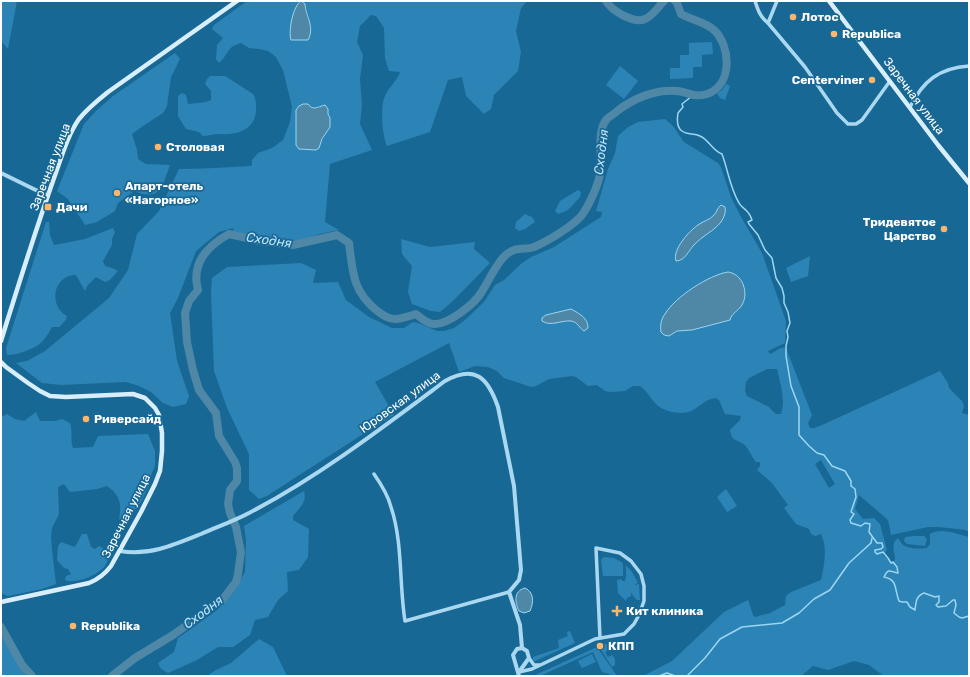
<svg xmlns="http://www.w3.org/2000/svg" width="970" height="677" viewBox="0 0 970 677" font-family="Rubik,sans-serif">
	<style>
		.green { fill: #2b84b5; fill-rule: evenodd }
		.water { fill: #4f87a6; stroke: #9cd6f3 }
		.lines { fill: none; stroke-linecap: round; stroke-linejoin: round }
		.stream { stroke: #9cd6f3; stroke-width: 1.5 }
		.river { stroke: #4f87a6; stroke-width: 8 }
		.minor { stroke: #aad8f1; stroke-width: 3.5 }
		.tertiary { stroke: #aad8f1; stroke-width: 4 }
		.secondary { stroke: #d8eefc; stroke-width: 4.5 }
		.poi-dot { fill: #ffb66a; stroke: #186896; stroke-width: 1.5 }
		.labels { text-anchor: middle; dominant-baseline: central; stroke-width: 3.5; stroke-linejoin: round; paint-order: stroke }
		.poi-label { font-size: 12px; font-weight: bold; fill: #fff; stroke: #186896; text-anchor: start }
		.street-label { font-size: 12px; fill: #fff; stroke: #186896 }
		.water-label { font-size: 13px; font-style: italic; fill: #bde4f9; stroke: #186896 }
	</style>
	<rect width="100%" height="100%" fill="#186896"/>
	<g class="green">
		<polygon points="1,1 17,1 8,49 1,41"/>
		<path d="M247,1H301L298,3L289,31L310,36C312,28 307,6 303,1H527L521,8L516,31L521,52L518,71L494,95L491,109L484,114L466,96L462,77L448,80L430,132L387,146C382,135 380,106 385,96C389,87 397,81 400,72L389,71L385,58L384,28L376,16L371,15L360,26L357,42L363,55L360,79L362,105L360,124L372,150L330,164L325,222L339,230L319,234L305,240L286,241L263,239L234,233L233,228L219,232L196,251L178,298L170,313L177,361L189,396L186,404L173,407L163,403L151,392L139,386L126,382L61,385L42,383L16,363L27,361L45,351L109,298L128,270L137,234L159,211L179,169C203,169 226,167 250,166L252,165V160L258,153L272,148L283,140L290,122L292,107L283,70L276,57L268,51L259,49L249,48L241,43C226,47 229,54 219,63L216,59L217,45L223,38L212,29L214,25ZM320,106L330,118C330,128 322,142 316,150H303L296,145V111C304,109 315,109 320,106Z"/>
		<polygon points="712,42 713,54 702,55 702,67 693,67 693,78 670,79 670,68 680,68 680,55 689,55 689,43"/>
		<path d="M175,53L180,59L171,77L167,106L163,113L143,126L132,134L137,150L138,159L146,164L170,165C162,186 161,202 134,191L118,203L115,211L97,222L85,225L68,199L57,191L84,124L97,110L113,96Z"/>
		<polygon points="620,66 638,81 624,99 606,85"/>
		<path d="M210,76H225L253,94C256,99 256,103 256,109C256,130 236,136 218,134C213,134 208,136 203,136L199,132L186,129L178,116V96L182,93L186,95L188,104L206,102L211,100V91L205,84L207,79Z"/>
		<polygon points="726,84 730,86 725,100 720,98 717,93 722,90"/>
		<path d="M665,119L673,126L684,142L718,163L721,167L731,197L740,215L762,253L786,321L785,343L768,351L770,354C776,352 778,347 786,348L812,415L808,423L810,428H814L820,426L940,371L948,383L949,388L962,401L964,406L962,413L969,415V532L966,530L939,527H928L891,535L888,520L859,495L855,509L863,519L874,518L880,524L887,550L883,556H885L892,563L895,560C895,551 890,544 898,538C900,541 902,545 905,546C911,549 920,549 927,548L930,544V534C941,527 957,534 969,537V676H884L869,665L854,661L828,670L813,666L801,676H643L672,661L724,612L748,600L753,615L755,617L770,613L785,605L786,596L791,592L821,580C824,566 828,548 821,534L815,536L811,534L809,529L796,524L784,508L788,505L772,483L757,470L760,466V462H756C752,457 749,450 745,445C738,439 732,443 730,430L740,420L741,416L725,414L719,400L715,398C704,400 702,405 693,410C683,416 665,412 657,405C651,399 647,391 640,386H633L625,391L610,392L605,391L597,385L588,386L576,377L572,376L549,379L536,386L531,387L504,378L497,371L488,367L475,366L459,372L449,343L375,382L394,415C351,441 309,469 267,496L259,499L249,490V454L227,408L214,371L211,293L212,278L227,267L301,263L316,270L313,283L338,282L346,300L369,317L392,328H404L413,322L418,323L437,331H444L454,328L465,320L484,302L495,285L504,280L522,263L531,257L554,247L590,224L601,217L602,212L596,211L608,169L615,153L618,136L628,127L638,122ZM767,369H777C780,383 786,400 781,414H776L769,407L747,396L745,391L746,382L749,378ZM821,460L835,484L829,488L815,464Z"/>
		<path d="M578,190L581,192L580,197C571,206 572,210 558,214L555,211L560,201Z"/>
		<polygon points="525,214 532,217 535,222 525,229 519,231 515,228 516,222"/>
		<path d="M46,222H49L50,235L54,245L85,239L113,228L115,232L112,239V245L103,261L105,266L112,268L118,271L110,280L105,282L96,277L87,286L85,291L76,275C53,275 48,306 67,316L66,320L59,327H52C43,343 40,346 23,352C17,354 13,355 7,355L6,348Z"/>
		<polygon points="401,239 430,247 475,242 474,249 490,263 453,301 440,312 431,311 412,304 408,292 412,266 402,254"/>
		<polygon points="810,256 808,276 791,282 786,268"/>
		<path d="M36,412L40,421H55L62,419L70,423C73,432 70,440 73,448L93,447L98,436L148,434L155,451V466L151,475L149,485L141,502L130,516L127,525L119,519C122,504 120,495 107,486L97,489L70,492L64,484L58,487L59,514L52,528L51,537L52,550L56,584L42,589L8,596L1,593V417L7,414L15,419L24,421Z"/>
		<polygon points="726,489 737,506 727,512 717,497"/>
		<path d="M304,491C307,503 300,507 293,516V520L309,529L308,557L299,570L287,572L288,591L278,600L268,617L255,620L250,635L233,647H218L197,660L168,673L161,669L158,663L174,652L178,638L216,611L232,593L245,572L246,540L244,526Z"/>
		<path d="M82,534H87L91,547L95,549L99,546C103,548 104,549 106,552C117,569 77,586 65,580L66,576L71,574L68,569L64,568L57,560L58,546L61,542L75,547Z"/>
		<polygon points="914,536 924,536 927,539 925,546 907,544 904,541 905,537"/>
		<polygon points="604,557 614,558 623,563 623,576 603,576 601,560"/>
		<polygon points="626,565 632,572 638,583 635,584 636,585 639,584 640,600 637,600 633,596 632,593 623,593 631,593 631,596 627,598 626,601 618,593 617,580 622,579 622,581 625,581 626,577"/>
		<polygon points="1,631 16,661 26,676 1,676"/>
		<polygon points="570,631 575,643 535,661 533,660 533,657 559,648 558,640 568,636 567,632"/>
		<polygon points="259,639 273,647 287,676 207,676 216,670 231,663"/>
		<polygon points="602,643 606,644 610,650 605,652 608,657 612,655 615,659 615,665 612,667 601,650 604,648"/>
		<polygon points="597,647 617,676 612,676 609,674 602,672 593,652 540,676 533,676"/>
		<polygon points="592,654 596,662 582,668 578,661"/>
	</g>
	<g class="water">
		<path d="M301,1L305,4C306,17 315,27 308,40H291C288,31 293,6 301,1Z"/>
		<path d="M303,104H308C313,111 317,107 325,105L328,109V114L330,118V127L322,139L319,148L316,150L299,149L296,145V110L299,106Z"/>
		<path d="M721,205L725,207C726,213 724,217 721,222C714,231 702,236 694,245C689,250 685,261 676,261C672,250 689,231 698,225C703,221 710,220 714,215C717,212 717,208 721,205Z"/>
		<path d="M728,272C743,274 749,293 742,305C738,311 731,314 730,320L692,330L677,331L669,336L664,335L661,332C660,326 661,319 665,314C675,297 709,275 728,272Z"/>
		<path d="M571,309C580,314 588,318 588,328L584,331C579,328 578,322 571,321C561,320 551,327 542,321V318L546,315Z"/>
		<path d="M525,588C534,592 534,602 530,611L524,613L519,611C515,603 513,591 525,588Z"/>
	</g>
	<g class="lines">
		<g class="stream">
			<path d="M692,96L682,104L683,107L678,113C677,119 676,127 682,131C687,135 694,133 700,136C709,140 713,151 722,154C728,170 730,188 739,203C742,209 749,209 752,220L748,222L749,224L758,235L765,250L772,258L776,278L782,288L784,296V303L788,312L790,323L787,331L788,337L786,346V356L791,386L799,407V435L809,446L817,453L824,455L832,466L845,471L851,481V486L855,489L856,497L851,512L854,514L850,520L851,523L861,526L865,523L870,524L869,532L877,543H882L883,547L881,549L875,550V552L877,554L883,552L888,558L891,563L893,562L897,567L898,573C890,572 889,567 884,577C898,580 894,588 899,601L902,602H907L910,607L915,610C916,602 916,596 924,593L935,597L939,596V602L936,605L938,607L946,606L953,600H955L956,605L954,613L959,617L962,618L969,616"/>
			<polyline points="659,676 667,673 675,676"/>
			<polyline points="687,676 705,658 720,639 742,627 782,623 799,613 814,599 830,590 849,563 871,543 872,538"/>
		</g>
		<g class="river">
			<path d="M606,1C612,11 634,24 645,19C653,16 658,7 664,1"/>
			<polyline points="1,627 22,665 32,676"/>
			<path d="M112,676L135,658L173,635L223,599L236,582L238,574L241,552L236,527L230,513L228,504L230,490L237,481V468L235,462L219,436L216,413L199,390L193,370L187,342L185,313L189,301L198,290C191,264 207,246 229,234L260,241L293,245L337,235L349,243C353,272 352,290 376,310C382,314 387,319 395,319C401,319 410,316 416,314C421,318 427,324 434,324C448,325 474,304 481,293C487,284 498,260 506,255C509,252 515,249 519,249C524,248 530,249 534,247C548,241 573,226 582,215C589,205 598,186 600,174C603,158 596,133 606,120C608,117 613,115 616,112C632,99 655,89 677,91C689,92 693,98 707,94C733,85 731,46 714,30C705,22 692,20 681,14L677,3L675,1"/>
		</g>
		<g class="minor">
			<path d="M755,1C758,10 760,17 768,23L805,67L837,113L848,124H856L862,120L890,81"/>
			<polyline points="768,23 777,1"/>
			<path d="M910,107C923,81 939,68 969,66"/>
			<path d="M374,474C381,484 388,495 391,507C403,543 399,584 405,621L509,592"/>
			<polyline points="529,658 534,665 539,665"/>
			<polyline points="519,672 532,669 595,639 624,634 634,624 639,615 644,601 644,586 641,574 631,561 620,553 596,548 600,638"/>
		</g>
		<g class="tertiary">
			<polyline points="1,173 48,196"/>
			<path d="M120,551C149,556 174,545 201,534C217,527 234,521 249,513C318,477 382,428 445,381C475,364 488,378 498,407L514,486L521,570L519,580L509,592L520,625L522,648"/>
			<polyline points="519,672 529,658 527,651 522,648 517,649 513,655 519,676"/>
		</g>
		<g class="secondary">
			<polyline points="829,1 938,145 969,183"/>
			<path d="M1,341C18,286 35,232 54,178C61,159 67,136 79,119C87,109 98,100 108,92L237,1"/>
			<path d="M1,362L6,367L28,383L40,391L50,396L66,397L133,394L145,398L155,408L159,415L162,433V451L160,471L155,484L141,512L111,566C105,574 99,579 89,583L1,602"/>
		</g>
	</g>
	<g class="poi-dot">
		<circle cx="793" cy="17" r="4"/>
		<circle cx="834" cy="34" r="4"/>
		<circle cx="872" cy="80" r="4"/>
		<circle cx="158" cy="147" r="4"/>
		<circle cx="117" cy="193" r="4"/>
		<rect x="44" y="203" width="8" height="8" rx="2"/>
		<circle cx="944" cy="229" r="4"/>
		<circle cx="86" cy="419" r="4"/>
		<path d="M615 605h4v4h4v4h-4v4h-4v-4h-4v-4h4z"/>
		<circle cx="73" cy="626" r="4"/>
		<circle cx="600" cy="646" r="4"/>
	</g>
	<g class="labels">
		<g class="poi-label">
			<text x="801" y="17">Лотос</text>
			<text x="842" y="34">Republica</text>
			<text x="864" y="80" text-anchor="end">Centerviner</text>
			<text x="166" y="147">Столовая</text>
			<text x="125" y="186">Апарт-отель<tspan x="125" dy="14">«Нагорное»</tspan></text>
			<text x="56" y="207">Дачи</text>
			<text x="936" y="222" text-anchor="end">Тридевятое<tspan x="936" dy="14">Царство</tspan></text>
			<text x="94" y="419">Риверсайд</text>
			<text x="626" y="611">Кит клиника</text>
			<text x="81" y="626">Republika</text>
			<text x="608" y="646">КПП</text>
		</g>
		<g class="street-label">
			<text transform="translate(914 96) rotate(53)">Заречная улица</text>
			<text transform="translate(50 167) rotate(-69)">Заречная улица</text>
			<text transform="translate(400 402) rotate(-36)">Юровская улица</text>
			<text transform="translate(126 516) rotate(-63)">Заречная улица</text>
		</g>
		<g class="water-label">
			<text transform="translate(601 152) rotate(-83)">Сходня</text>
			<text transform="translate(269 240) rotate(8)">Сходня</text>
			<text transform="translate(203 612) rotate(-37)">Сходня</text>
		</g>
	</g>
	<rect width="970" height="677" fill="none" stroke="#ffffff" stroke-width="4"/>
</svg>
